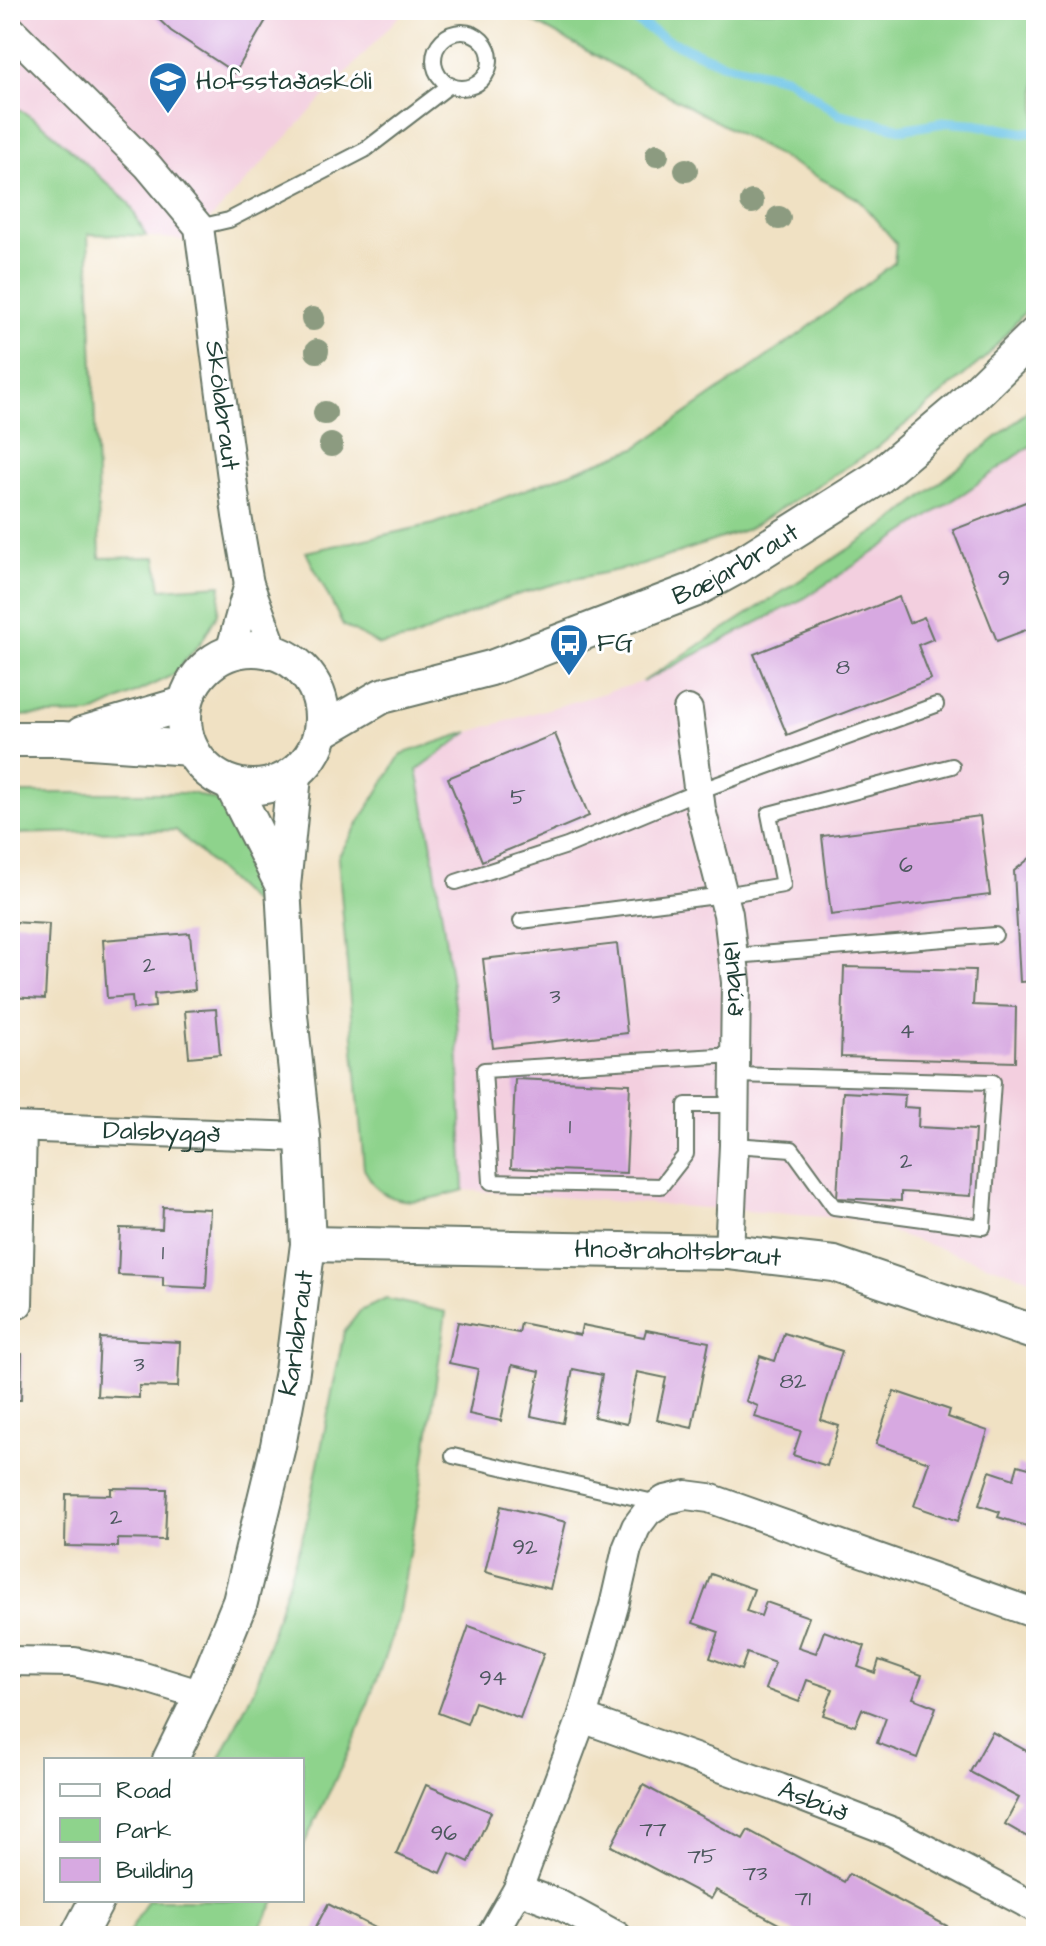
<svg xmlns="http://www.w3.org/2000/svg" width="1046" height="1946" viewBox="0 0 1046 1946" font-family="'Architects Daughter',sans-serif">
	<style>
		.built { fill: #f3cfdf }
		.green { fill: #8ed38c; stroke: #568860; stroke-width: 2 }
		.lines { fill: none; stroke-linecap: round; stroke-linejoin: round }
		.stream { stroke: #68c3e6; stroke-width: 10 }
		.building { fill: #d7a9e1 }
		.service-casing { stroke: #687666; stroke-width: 18 }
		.minor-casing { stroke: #687666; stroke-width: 32 }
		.tertiary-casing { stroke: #687666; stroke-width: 38 }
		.service { stroke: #fff; stroke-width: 14 }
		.minor { stroke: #fff; stroke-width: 28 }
		.tertiary { stroke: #fff; stroke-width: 34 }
		.tree { fill: #8c9b80 }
		.labels { text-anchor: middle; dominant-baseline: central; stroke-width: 6; stroke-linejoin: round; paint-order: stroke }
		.number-label { font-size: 22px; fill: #4d585f }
		.poi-label { font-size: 26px; fill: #1f3d34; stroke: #fff; text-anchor: start }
		.street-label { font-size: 26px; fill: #1f3d34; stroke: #fff }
	</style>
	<rect width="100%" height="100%" fill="#fff"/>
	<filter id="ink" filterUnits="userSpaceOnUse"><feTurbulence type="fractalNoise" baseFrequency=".0125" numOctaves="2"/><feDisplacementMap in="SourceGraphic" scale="16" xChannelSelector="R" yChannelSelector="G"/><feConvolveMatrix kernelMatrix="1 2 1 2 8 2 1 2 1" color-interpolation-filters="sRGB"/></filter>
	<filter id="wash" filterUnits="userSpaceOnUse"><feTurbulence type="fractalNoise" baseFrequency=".006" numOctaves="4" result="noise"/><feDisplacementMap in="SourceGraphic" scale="32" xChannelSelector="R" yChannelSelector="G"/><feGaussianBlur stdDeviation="1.8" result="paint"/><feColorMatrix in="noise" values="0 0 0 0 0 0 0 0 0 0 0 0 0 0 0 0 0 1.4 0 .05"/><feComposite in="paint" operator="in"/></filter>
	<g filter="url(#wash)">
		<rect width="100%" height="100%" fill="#f0e1c3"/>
		<g class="built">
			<polygon points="10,10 405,10 190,241 146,236 129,203 46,127 10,103"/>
			<polygon points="1036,442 1036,1281 853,1219 464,1190 457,1019 431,841 417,769 469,732 642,682 805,598 967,491"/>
		</g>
		<g class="green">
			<polygon points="512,10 1036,10 1036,299 987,356 877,448 748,529 642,565 569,580 506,598 411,639 379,645 343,625 306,552 434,524 636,448 797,336 894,263 896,243 858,199"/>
			<polygon points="10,103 46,127 129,203 146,236 88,234 100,558 156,557 161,589 221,585 218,613 202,641 173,675 91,714 10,716"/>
			<polygon points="1036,401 1036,442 967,491 805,598 642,682 892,521 1018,420"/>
			<path d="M469,732L417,770L431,841L457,1019L464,1190C437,1197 404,1210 379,1190C373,1186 368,1175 364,1169L338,857L401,754Z"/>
			<polygon points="10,793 192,793 227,804 242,829 255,905 176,830 10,834"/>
			<polygon points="386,1299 446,1312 422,1480 397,1622 356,1737 302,1848 302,1760 219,1760 254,1689 306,1525 344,1332 360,1311"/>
			<polygon points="148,1900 276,1900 255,1936 127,1936"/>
		</g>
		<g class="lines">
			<polyline class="stream" points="619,10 665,39 724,64 787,78 839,114 903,129 947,122 976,124 1023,133 1036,131"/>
		</g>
		<g id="blocks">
			<g class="building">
				<polygon points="149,10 272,10 235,73 171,31"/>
				<polygon points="1036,498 1036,626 997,641 953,530"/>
				<polygon points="899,597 909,623 924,617 933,639 918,645 931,679 787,735 754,654"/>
				<polygon points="555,734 589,816 482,861 448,778"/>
				<polygon points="980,816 990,895 831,915 822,836"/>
				<polygon points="1036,853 1036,981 1020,982 1014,871"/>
				<polygon points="10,922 49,924 45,999 10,997"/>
				<polygon points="190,933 195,990 154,994 155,1007 133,1009 132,996 107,998 103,940"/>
				<polygon points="617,944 627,1033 493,1048 483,959"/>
				<polygon points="844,967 975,970 973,1005 1016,1007 1015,1062 841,1057"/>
				<polygon points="216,1009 220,1054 189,1057 185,1011"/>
				<polygon points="515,1079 630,1084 626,1173 511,1168"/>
				<polygon points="843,1092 905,1095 904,1107 919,1108 918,1127 975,1130 971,1196 901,1192 901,1201 837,1198"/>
				<polygon points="163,1207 210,1209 206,1288 163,1286 163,1277 118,1275 120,1228 162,1229"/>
				<polygon points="458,1322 519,1333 521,1323 580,1335 582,1325 644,1337 646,1330 709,1342 692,1428 657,1420 666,1378 637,1372 627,1424 594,1417 602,1375 573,1369 563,1423 531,1416 540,1371 512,1365 501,1421 469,1414 478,1369 449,1363"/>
				<polygon points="784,1333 842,1351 821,1420 839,1426 827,1466 793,1455 801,1431 755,1417 758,1406 746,1401 760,1356 775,1361"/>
				<polygon points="100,1338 180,1342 178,1387 139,1386 139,1398 97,1396"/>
				<polygon points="10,1354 22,1354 21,1400 10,1400"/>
				<polygon points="894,1391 950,1410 948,1417 988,1431 958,1521 914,1506 929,1462 876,1444"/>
				<polygon points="1018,1465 1036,1470 1036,1529 998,1517 1000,1512 979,1505 990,1471 1014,1479"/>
				<polygon points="111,1488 167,1489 165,1540 118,1539 118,1547 65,1546 66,1494 111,1495"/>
				<polygon points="501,1506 566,1522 550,1589 485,1572"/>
				<polygon points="711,1574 754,1589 746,1611 761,1616 766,1602 809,1617 798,1647 816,1653 824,1631 865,1646 858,1667 875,1673 879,1660 922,1675 913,1698 936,1707 917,1758 877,1743 886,1718 862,1709 855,1726 823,1715 833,1689 807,1680 799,1702 765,1689 775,1663 747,1653 741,1670 710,1658 719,1632 693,1623"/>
				<polygon points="469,1626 544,1653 520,1718 475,1702 467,1724 438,1713"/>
				<polygon points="992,1732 1036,1756 1036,1842 1005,1824 1019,1798 970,1772"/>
				<polygon points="426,1785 491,1812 469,1862 450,1853 441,1873 396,1854"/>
				<polygon points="643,1785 743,1839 748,1830 844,1882 849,1874 947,1926 941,1936 821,1936 816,1933 815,1936 801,1936 716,1890 711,1899 611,1846"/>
				<polygon points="328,1904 391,1936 311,1936"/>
			</g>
		</g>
	</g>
	<g filter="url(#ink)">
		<use href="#blocks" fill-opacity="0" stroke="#687666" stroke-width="2"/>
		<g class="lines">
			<g class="service-casing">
				<g id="service">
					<circle cx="462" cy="60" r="28"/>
					<polyline points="199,227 229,220 365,150 450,85"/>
					<polyline points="456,882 567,846 699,791 936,705"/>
					<polyline points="521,921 724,895 783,885 769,814 952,766"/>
					<polyline points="734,956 995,935"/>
					<polyline points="734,1105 686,1105 686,1154 661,1186 491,1182 484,1070 735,1055"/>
					<polyline points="734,1145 792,1149 834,1207 983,1227 993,1082 735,1075"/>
					<polyline points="453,1456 658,1503"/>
				</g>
			</g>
			<g class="minor-casing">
				<g id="minor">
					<path id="s1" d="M10,29L148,166L199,227L237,516L249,584L274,651"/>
					<polyline points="230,652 249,584"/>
					<path id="s2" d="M688,710L701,810L728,914L736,982L734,1145L729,1252"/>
					<path id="s3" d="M10,1127L303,1137"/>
					<polyline points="18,1304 22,1128"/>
					<polyline points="10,1661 74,1662 137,1675 202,1695"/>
					<path id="s4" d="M582,1718L779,1788L893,1832L1036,1908"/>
					<polyline points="518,1889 558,1904 617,1936"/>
					<polyline points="491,1936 518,1889 582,1718 614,1606 627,1549 636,1527 648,1511 665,1500 686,1495 709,1498 1036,1614"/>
				</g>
			</g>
			<g class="tertiary-casing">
				<g id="tertiary">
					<circle cx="253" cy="718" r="69"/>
					<path id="s5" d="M322,731L382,696L491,668L694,590L738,566L876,479L960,408L1036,334"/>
					<polyline points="82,734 184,704"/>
					<polyline points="10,739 62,739 190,748"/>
					<polyline points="232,785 283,886"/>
					<path id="s6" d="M308,1244L729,1252L834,1264L1036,1333"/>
					<path id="s7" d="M170,1760L202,1695L240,1602L278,1446L292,1371L308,1244L303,1137L290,1015L283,886L294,776"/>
					<polyline points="78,1936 97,1900"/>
				</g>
			</g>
			<use href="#service" class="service"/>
			<use href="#minor" class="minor"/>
			<use href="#tertiary" class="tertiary"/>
		</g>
		<g class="tree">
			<circle cx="657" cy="155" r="12"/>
			<circle cx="686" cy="170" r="12"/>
			<circle cx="752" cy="202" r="12"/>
			<circle cx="779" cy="218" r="12"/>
			<circle cx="313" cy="319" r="12"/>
			<circle cx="317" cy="351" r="12"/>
			<circle cx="325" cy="413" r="12"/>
			<circle cx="331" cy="445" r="12"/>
		</g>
	</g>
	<defs>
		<g id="school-pin" transform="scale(2)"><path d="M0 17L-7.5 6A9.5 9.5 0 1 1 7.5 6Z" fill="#1f6fb2" stroke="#fff"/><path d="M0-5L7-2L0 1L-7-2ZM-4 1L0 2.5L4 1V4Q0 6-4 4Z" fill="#fff"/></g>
		<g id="bus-pin" transform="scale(2)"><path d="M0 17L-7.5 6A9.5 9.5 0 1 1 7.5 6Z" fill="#1f6fb2" stroke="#fff"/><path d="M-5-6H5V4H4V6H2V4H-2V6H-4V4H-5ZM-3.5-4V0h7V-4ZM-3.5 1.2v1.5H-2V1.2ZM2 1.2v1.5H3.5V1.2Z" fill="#fff"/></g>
	</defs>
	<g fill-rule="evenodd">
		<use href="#school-pin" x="168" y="81"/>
		<use href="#bus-pin" x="569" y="643"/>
	</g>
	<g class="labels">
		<g class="number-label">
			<text x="1004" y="578">9</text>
			<text x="843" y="667">8</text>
			<text x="518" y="797">5</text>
			<text x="906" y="865">6</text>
			<text x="149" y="965">2</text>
			<text x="555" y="996">3</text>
			<text x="907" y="1031">4</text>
			<text x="570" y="1126">1</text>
			<text x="906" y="1161">2</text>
			<text x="163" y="1252">1</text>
			<text x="139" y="1364">3</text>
			<text x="793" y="1381">82</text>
			<text x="116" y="1517">2</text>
			<text x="525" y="1547">92</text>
			<text x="493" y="1678">94</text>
			<text x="653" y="1829">77</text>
			<text x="444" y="1833">96</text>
			<text x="702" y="1856">75</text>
			<text x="755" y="1873">73</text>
			<text x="803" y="1898">71</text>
		</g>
		<g class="poi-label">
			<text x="196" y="81">Hofsstaðaskóli</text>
			<text x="597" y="643">FG</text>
		</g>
		<g class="street-label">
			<text stroke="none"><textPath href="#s1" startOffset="454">Skólabraut</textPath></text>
			<text stroke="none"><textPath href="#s5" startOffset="448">Bæjarbraut</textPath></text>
			<text stroke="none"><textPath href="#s2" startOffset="274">Iðnbúð</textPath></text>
			<text stroke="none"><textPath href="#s3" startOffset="152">Dalsbyggð</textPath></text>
			<text stroke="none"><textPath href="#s6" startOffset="370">Hnoðraholtsbraut</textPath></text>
			<text stroke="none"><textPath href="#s7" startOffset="448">Karlabraut</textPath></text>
			<text stroke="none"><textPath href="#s4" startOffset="246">Ásbúð</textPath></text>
		</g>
	</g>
	<rect width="1046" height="1946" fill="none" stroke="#fff" stroke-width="40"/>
	<rect x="44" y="1758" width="260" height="144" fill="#ffffff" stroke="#a5b1ae" stroke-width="2"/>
	<rect x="60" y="1784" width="40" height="12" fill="#ffffff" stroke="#a5b1ae" stroke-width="2"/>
	<text x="116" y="1798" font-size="24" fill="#1f3d34">Road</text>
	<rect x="60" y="1818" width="40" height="24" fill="#8ed38c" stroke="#a5b1ae" stroke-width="2"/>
	<text x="116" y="1838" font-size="24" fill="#1f3d34">Park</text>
	<rect x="60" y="1858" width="40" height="24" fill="#d7a9e1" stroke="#a5b1ae" stroke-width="2"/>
	<text x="116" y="1878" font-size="24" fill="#1f3d34">Building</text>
</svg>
